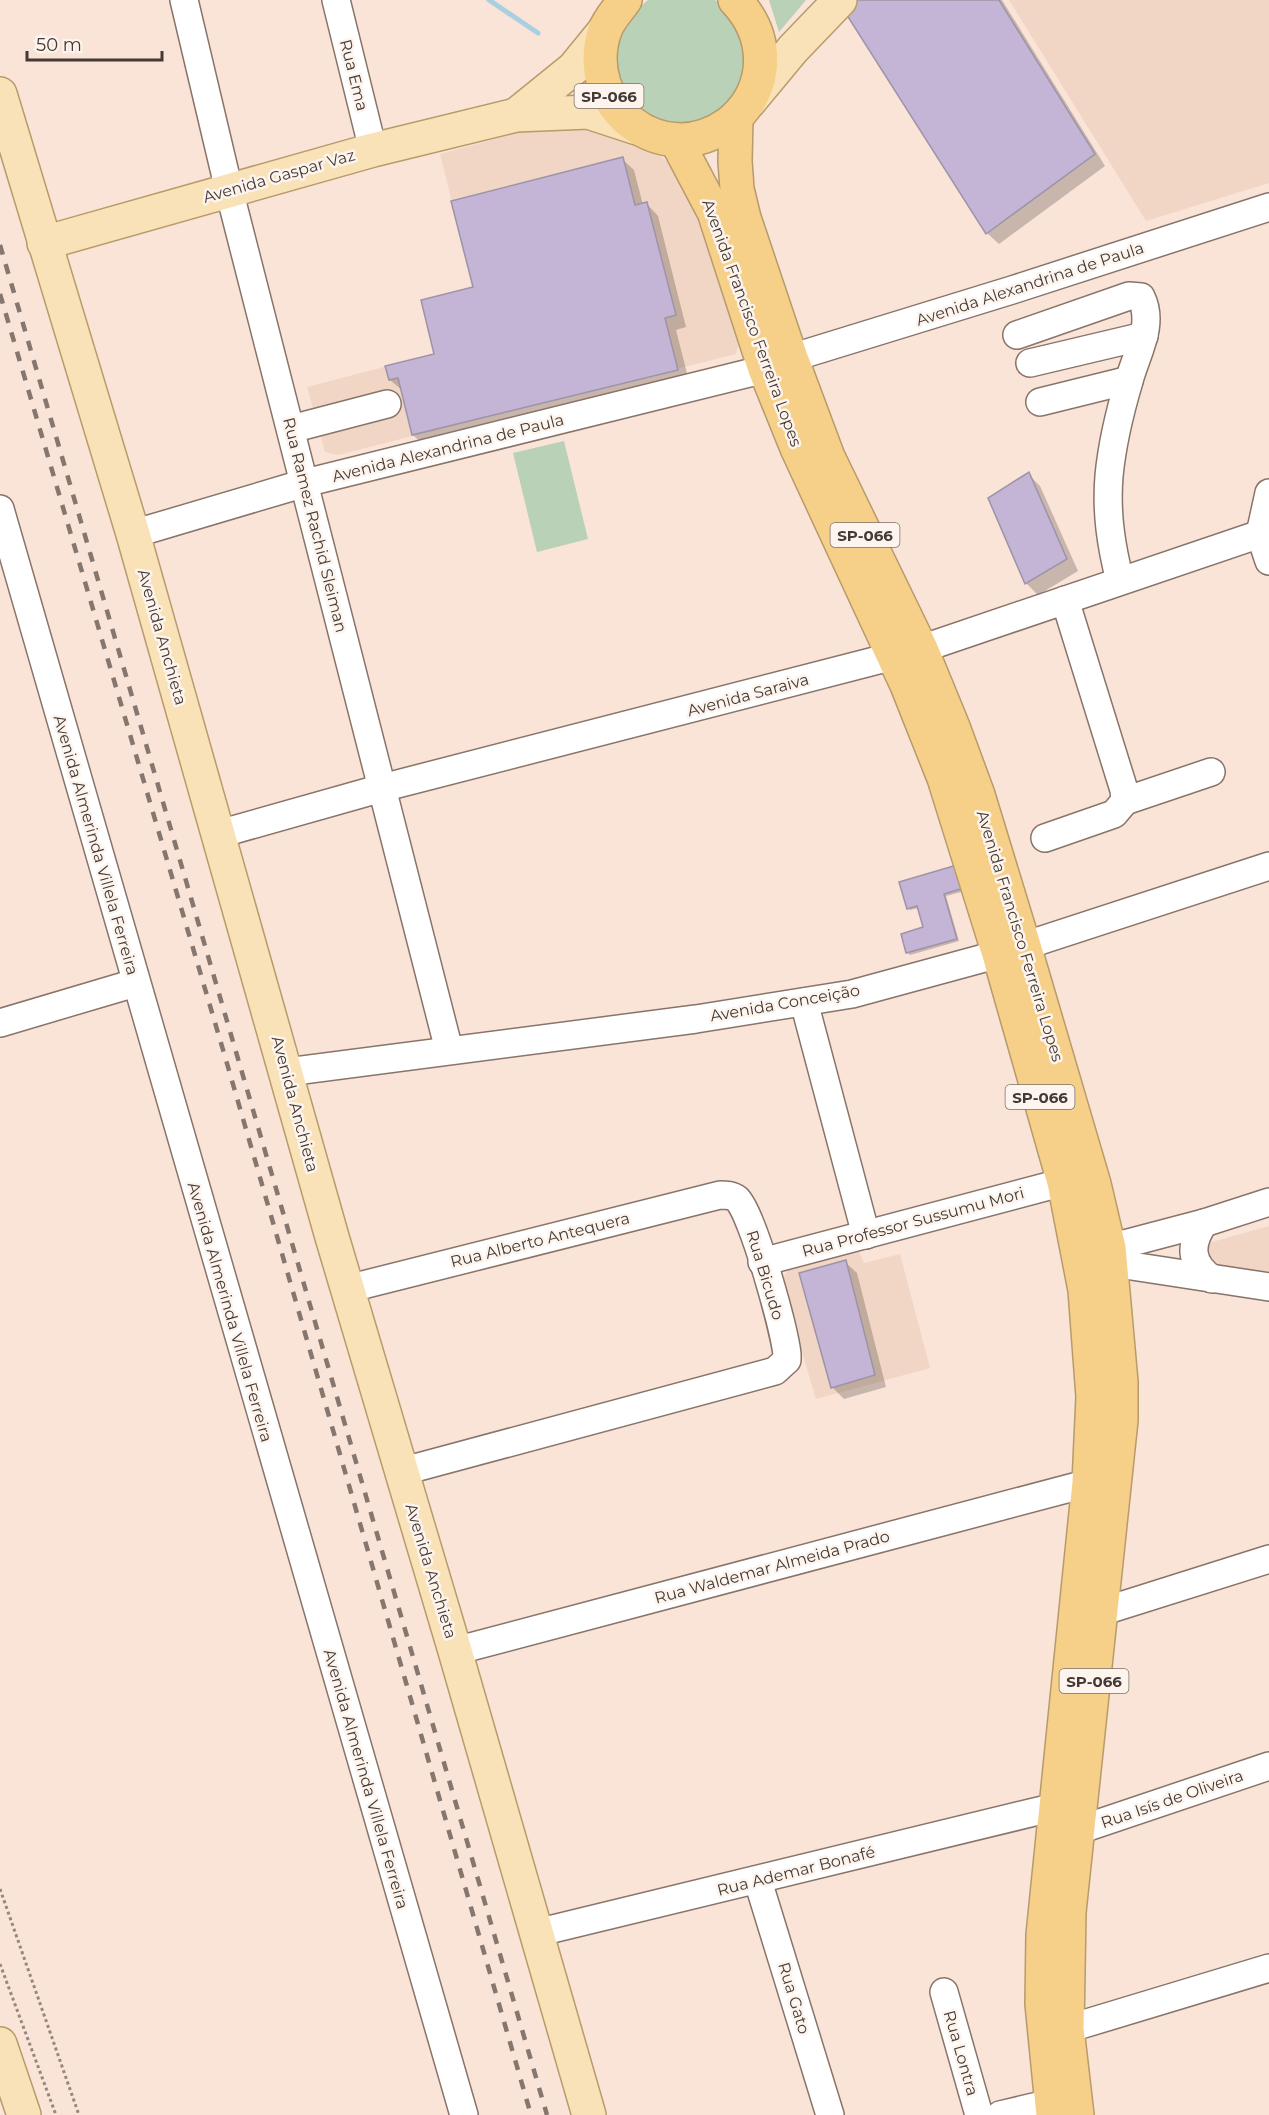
<svg xmlns="http://www.w3.org/2000/svg" width="1269" height="2115" viewBox="0 0 1269 2115" font-family="Montserrat,sans-serif">
	<style>
		.built { fill: #f2d6c5 }
		.green { fill: #b9d1b7 }
		.shadow { fill: #0003 }
		.lines { fill: none; stroke-linecap: round; stroke-linejoin: round }
		.stream { stroke: #a8d0e1; stroke-width: 5 }
		.building { fill: #c4b4d5; stroke: #9d94a7; stroke-width: 1.5 }
		.minor-casing { stroke: #887469; stroke-width: 30 }
		.major-casing { stroke: #b79b6b; stroke-width: 36 }
		.highway-casing { stroke: #b79b6b; stroke-width: 36 }
		.path { stroke: #96877f; stroke-width: 3; stroke-dasharray: 3 3; stroke-linecap: butt }
		.minor { stroke: #fff; stroke-width: 27 }
		.major { stroke: #fae2b8; stroke-width: 33 }
		.highway { stroke: #f6cf88; stroke-width: 33 }
		.rail { stroke: #85776f; stroke-width: 4.5; stroke-dasharray: 10 10; stroke-linecap: butt }
		.labels { text-anchor: middle; dominant-baseline: central; stroke-width: 5; stroke-linejoin: round; paint-order: stroke }
		.shield { fill: #fdf4ee; stroke: #7b726c; stroke-width: 1.5 }
		.shield-label { font-size: 15px; font-weight: bold; fill: #433a35 }
		.street-label { font-size: 16px; fill: #433a35; stroke: #fdf4ee }
	</style>
	<rect width="100%" height="100%" fill="#fae3d7"/>
	<g class="built">
		<polygon points="1009,0 1269,0 1269,183 1146,221"/>
		<polygon points="562,121 641,144 657,153 682,175 739,343 736,354 338,455 325,452 307,387 434,354 421,300 473,286 440,154"/>
		<polygon points="1269,1226 1269,1272 1209,1263 1205,1244"/>
		<polygon points="857,1247 864,1263 900,1254 930,1368 816,1399 781,1282 790,1266"/>
	</g>
	<g class="green">
		<polygon points="648,0 715,0 725,6 740,23 750,66 732,106 694,127 649,120 618,86 615,41 625,20"/>
		<polygon points="769,0 806,0 779,32"/>
		<polygon points="564,441 588,539 537,552 513,453"/>
	</g>
	<g class="shadow">
		<polygon points="860,0 1002,0 1105,166 999,244 987,233"/>
		<polygon points="622,159 634,170 643,205 647,204 658,216 686,327 676,330 689,381 425,446 413,435 403,391 390,380 436,355 475,288"/>
		<polygon points="1028,474 1040,486 1078,571 1038,595 1026,583"/>
		<polygon points="957,867 965,891 946,896 959,941 910,955 908,953 925,929 919,908 910,910 908,908"/>
		<polygon points="845,1262 857,1273 886,1387 844,1399 832,1387"/>
	</g>
	<g class="lines">
		<polyline class="stream" points="489,0 538,33"/>
	</g>
	<g class="building">
		<polygon points="857,0 999,0 1095,154 986,234 843,9"/>
		<polygon points="623,157 635,205 647,202 676,315 665,318 678,370 412,435 398,378 389,380 385,366 434,354 421,300 473,287 451,201"/>
		<polygon points="1029,472 1067,559 1025,584 988,498"/>
		<polygon points="957,865 964,888 944,894 957,939 906,953 901,934 923,927 917,906 907,909 899,882"/>
		<polygon points="846,1260 875,1375 831,1388 799,1273"/>
	</g>
	<g class="lines">
		<g class="minor-casing">
			<g id="minor">
				<polyline points="184,0 229,190 449,1050"/>
				<polyline points="336,0 373,150"/>
				<path d="M1017,335L1129,296L1141,297C1155,325 1136,354 1129,381C1120,411 1112,445 1109,476C1106,513 1111,545 1120,581"/>
				<polyline points="791,358 1012,290 1269,207"/>
				<polyline points="1030,363 1144,336"/>
				<polyline points="1040,402 1129,380"/>
				<polyline points="291,429 387,404"/>
				<polyline points="1269,493 1260,534 1269,561"/>
				<polyline points="0,509 464,2115"/>
				<polyline points="133,534 305,483 765,369"/>
				<polyline points="1125,801 1211,772"/>
				<polyline points="219,834 382,788 921,649 1269,531"/>
				<polyline points="1045,838 1114,814 1125,801 1124,790 1065,600"/>
				<polyline points="804,1002 866,1235"/>
				<polyline points="0,1023 135,983"/>
				<polyline points="287,1072 696,1019 852,994 999,954 1269,866"/>
				<path d="M1204,1223C1189,1245 1190,1263 1212,1279"/>
				<polyline points="1109,1248 1204,1223 1269,1202"/>
				<polyline points="762,1262 1064,1182"/>
				<polyline points="1112,1263 1269,1287"/>
				<path d="M347,1289L720,1195C726,1195 732,1195 737,1199C753,1214 784,1329 787,1354V1360L775,1371L400,1472"/>
				<polyline points="1101,1612 1269,1559"/>
				<polyline points="455,1651 1089,1483"/>
				<polyline points="1076,1831 1269,1766"/>
				<polyline points="758,1881 830,2115"/>
				<polyline points="536,1933 1055,1807"/>
				<polyline points="944,1992 979,2115"/>
				<polyline points="1067,2029 1269,1968"/>
				<polyline points="1000,2115 1051,2103"/>
			</g>
		</g>
		<g class="major-casing">
			<g id="major">
				<polyline points="0,94 133,534 332,1237 455,1651 589,2115"/>
				<polyline points="749,102 793,49 840,0"/>
				<polyline points="516,115 574,68 605,30"/>
				<polyline points="44,243 373,150 516,115 588,112 637,128"/>
				<polyline points="0,2044 24,2115"/>
			</g>
		</g>
		<g class="highway-casing">
			<g id="highway">
				<path d="M625,0C618,10 609,19 605,30C579,106 662,171 728,124C745,111 757,92 760,70C763,43 754,20 735,0"/>
				<polyline points="736,118 735,161 737,189 744,218 791,358 828,457 921,649 953,727 978,795 1024,946 1094,1184 1109,1248 1121,1382 1121,1420 1069,1912 1067,2029 1077,2115"/>
				<polyline points="676,140 714,212 765,369 797,448 907,685 944,778 999,954 1064,1182 1085,1290 1093,1397 1089,1483 1043,1935 1042,2004 1053,2115"/>
			</g>
		</g>
		<g class="path">
			<polyline points="0,1889 79,2115"/>
			<polyline points="0,1964 56,2115"/>
		</g>
		<use href="#minor" class="minor"/>
		<use href="#major" class="major"/>
		<use href="#highway" class="highway"/>
		<g class="rail">
			<polyline points="0,245 547,2115"/>
			<polyline points="0,294 226,1060 531,2115"/>
		</g>
	</g>
	<g class="labels">
		<g class="shield">
			<rect x="574.5" y="84" width="69" height="24" rx="4.5"/>
			<rect x="830.5" y="523" width="69" height="24" rx="4.5"/>
			<rect x="1005.5" y="1085" width="69" height="24" rx="4.5"/>
			<rect x="1059.5" y="1669" width="69" height="24" rx="4.5"/>
		</g>
		<g class="shield-label">
			<text x="609" y="96">SP-066</text>
			<text x="865" y="535">SP-066</text>
			<text x="1040" y="1097">SP-066</text>
			<text x="1094" y="1681">SP-066</text>
		</g>
		<g class="street-label">
			<text transform="translate(354 75) rotate(76)">Rua Ema</text>
			<text transform="translate(279 176) rotate(-16)">Avenida Gaspar Vaz</text>
			<text transform="translate(1030 284) rotate(-18)">Avenida Alexandrina de Paula</text>
			<text transform="translate(752 323) rotate(70)">Avenida Francisco Ferreira Lopes</text>
			<text transform="translate(448 448) rotate(-14)">Avenida Alexandrina de Paula</text>
			<text transform="translate(315 525) rotate(76)">Rua Ramez Rachid Sleiman</text>
			<text transform="translate(162 637) rotate(74)">Avenida Anchieta</text>
			<text transform="translate(748 695) rotate(-15)">Avenida Saraiva</text>
			<text transform="translate(96 845) rotate(74)">Avenida Almerinda Villela Ferreira</text>
			<text transform="translate(1020 936) rotate(73)">Avenida Francisco Ferreira Lopes</text>
			<text transform="translate(785 1003) rotate(-10)">Avenida Conceição</text>
			<text transform="translate(295 1104) rotate(75)">Avenida Anchieta</text>
			<text transform="translate(913 1222) rotate(-15)">Rua Professor Sussumu Mori</text>
			<text transform="translate(540 1240) rotate(-14)">Rua Alberto Antequera</text>
			<text transform="translate(765 1275) rotate(73)">Rua Bicudo</text>
			<text transform="translate(230 1312) rotate(74)">Avenida Almerinda Villela Ferreira</text>
			<text transform="translate(772 1567) rotate(-15)">Rua Waldemar Almeida Prado</text>
			<text transform="translate(431 1571) rotate(73)">Avenida Anchieta</text>
			<text transform="translate(366 1779) rotate(74)">Avenida Almerinda Villela Ferreira</text>
			<text transform="translate(1172 1799) rotate(-19)">Rua Isís de Oliveira</text>
			<text transform="translate(796 1871) rotate(-14)">Rua Ademar Bonafé</text>
			<text transform="translate(794 1998) rotate(73)">Rua Gato</text>
			<text transform="translate(961 2053) rotate(74)">Rua Lontra</text>
		</g>
	</g>
	<path d="M27 51v9h135v-9" fill="none" stroke="#433a35" stroke-width="3"/>
	<text x="36" y="51" font-size="18" fill="#433a35" stroke="#fdf4ee" stroke-width="4.5" paint-order="stroke">50 m</text>
</svg>
